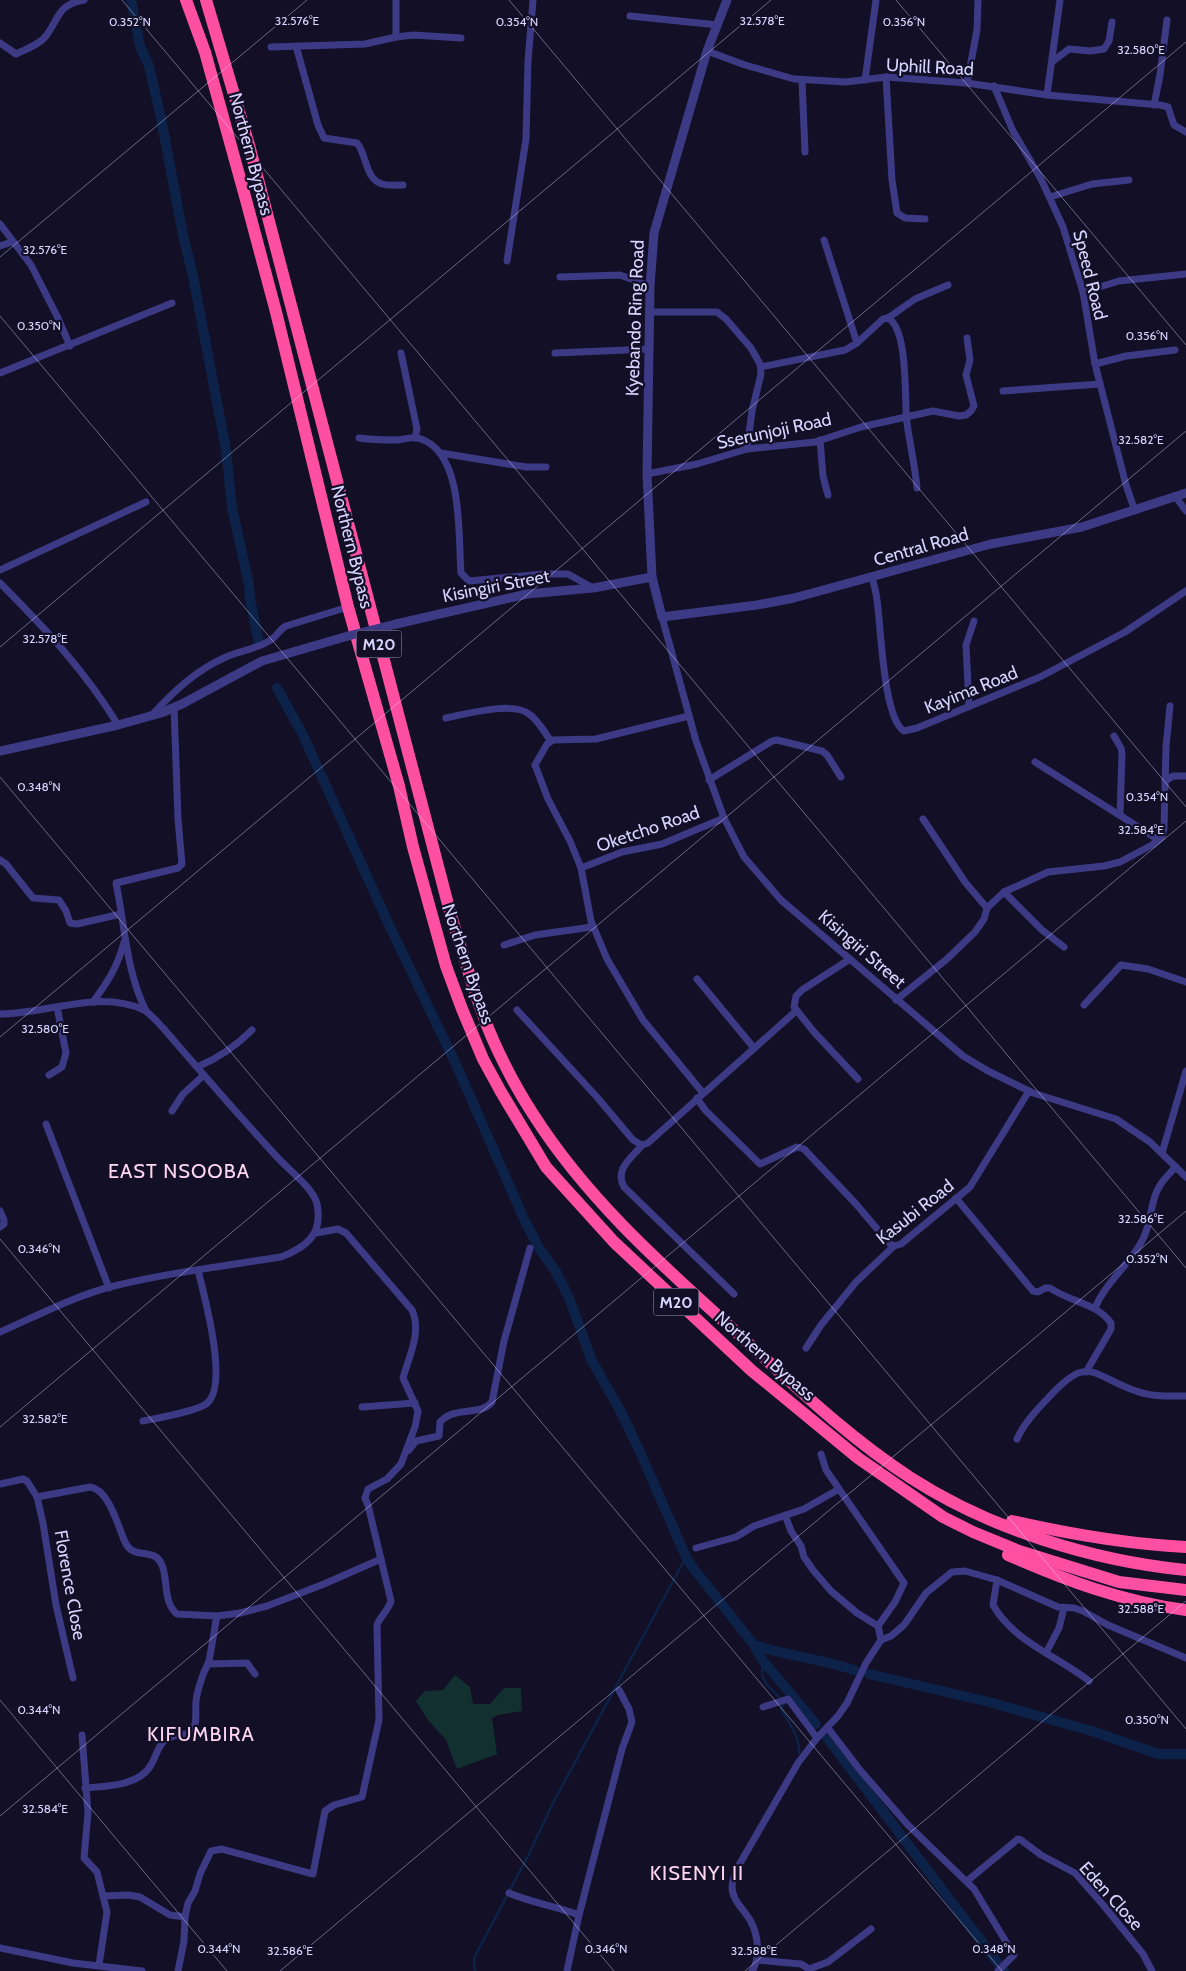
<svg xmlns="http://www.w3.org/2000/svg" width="1186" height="1971" viewBox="0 0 1186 1971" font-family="Cabin,sans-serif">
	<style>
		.green { fill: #12302f }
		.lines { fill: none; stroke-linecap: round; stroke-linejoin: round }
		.stream { stroke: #0c2248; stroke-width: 2.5 }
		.canal { stroke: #0c2248; stroke-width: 10 }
		.minor { stroke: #3d3a85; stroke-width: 7 }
		.tertiary { stroke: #3d3a85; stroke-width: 9 }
		.motorway { stroke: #ff4fa3; stroke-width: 12 }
		.tertiary-bridge { stroke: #3d3a85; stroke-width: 9 }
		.ticks { fill: none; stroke: #d9d4ff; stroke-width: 1; stroke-opacity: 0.45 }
		.labels { text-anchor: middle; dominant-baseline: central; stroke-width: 4.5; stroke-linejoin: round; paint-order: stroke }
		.shield { fill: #130f26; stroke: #9e99be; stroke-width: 1 }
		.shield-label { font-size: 16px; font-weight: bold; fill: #d9d4ff }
		.street-label { font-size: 18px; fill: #d9d4ff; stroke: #130f26 }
		.quarter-label { font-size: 20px; letter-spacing: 1px; fill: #ffd6f0; stroke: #130f26 }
		.ticks-label { font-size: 12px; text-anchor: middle; fill: #d9d4ff; stroke: #130f26; stroke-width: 4.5; stroke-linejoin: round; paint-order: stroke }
	</style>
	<rect width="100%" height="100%" fill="#130f26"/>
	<polygon class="green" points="455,1675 470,1687 473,1704 490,1704 504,1688 521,1688 522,1711 498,1715 492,1718 497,1754 457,1769 446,1740 428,1720 416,1701 425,1691 443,1690"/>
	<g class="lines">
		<g class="stream">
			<path d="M763,1661C763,1665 762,1669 762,1673C763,1686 778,1693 784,1703L781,1709C788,1721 801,1739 799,1753"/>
			<polyline points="475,1971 474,1958 528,1856 554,1801 686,1557"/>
		</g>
		<g class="canal">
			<polyline points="131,0 140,46 149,66 161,118 183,235 193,276 226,450 232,507 249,585 250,599 259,643"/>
			<polyline points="277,688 303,735 389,925 455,1062 524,1219 539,1248 556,1272 569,1298 592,1361 622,1414 640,1452 686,1557 694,1569 754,1645 763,1661 816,1724"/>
			<path d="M754,1645C787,1656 822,1659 854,1670"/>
			<polyline points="869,1674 985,1701 1092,1731 1158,1754 1186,1754"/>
			<polyline points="825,1735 1004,1971"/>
		</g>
		<g class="minor">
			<polyline points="630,16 718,25"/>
			<polyline points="396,37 413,35 461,38"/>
			<path d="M0,43L16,54C26,49 39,45 46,36C60,17 57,5 84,0"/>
			<path d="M296,46L318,125L324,138L357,143C367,155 365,179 382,184C389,186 397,185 403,185"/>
			<polyline points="271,47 365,44 396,37 396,0"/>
			<polyline points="707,51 745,65 794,79 846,82 886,77 967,83 1047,95 1160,105 1168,107 1174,125 1186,132"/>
			<polyline points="1052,62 1069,49 1090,51 1104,49 1109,41 1112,22"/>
			<polyline points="886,77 892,180 897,213 905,218 925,219"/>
			<polyline points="802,80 805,152"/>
			<polyline points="865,80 876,0"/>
			<polyline points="967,83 977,30 978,0"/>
			<polyline points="994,86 1013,131 1041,179 1063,227 1083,292 1095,364 1126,485 1135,511"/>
			<polyline points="1047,95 1060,0"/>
			<polyline points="1154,105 1160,75 1167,20"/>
			<polyline points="1050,197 1092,184 1129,180"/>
			<polyline points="0,224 31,265 57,316 70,346"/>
			<polyline points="824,240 857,343"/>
			<polyline points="0,246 12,242"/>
			<polyline points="507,261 526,139 528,61 533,0"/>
			<polyline points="560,277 620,275 650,286"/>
			<polyline points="1083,292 1119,281 1186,274"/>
			<polyline points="650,312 717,312 726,319 751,348 760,364 761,374 752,411 747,449"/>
			<path d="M888,318C909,330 904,400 907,423C910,445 915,466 917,488"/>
			<polyline points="401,353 417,429 415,438"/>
			<polyline points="555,353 650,349"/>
			<polyline points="1095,364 1126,356 1175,350"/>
			<polyline points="761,367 845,350 857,343 883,319 888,318 915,299 948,285"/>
			<polyline points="0,373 172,303"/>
			<polyline points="1003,391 1100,384"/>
			<path d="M359,438C372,440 385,440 398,440C405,439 413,436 421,439C464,454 458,535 461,573L469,581L543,574H568L593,588"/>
			<polyline points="820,440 823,476 828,495"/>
			<polyline points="441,453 526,467 546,467"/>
			<polyline points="647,474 697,464 747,449 815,442 861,427 933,411 959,416 966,415 971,411 974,406 966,375 970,360 967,338"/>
			<polyline points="1175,496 1186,511"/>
			<polyline points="0,570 146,502"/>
			<path d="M872,577C874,585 876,592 877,600C881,626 883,718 904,731L917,728L1040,677L1125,632L1186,591"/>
			<path d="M0,583C43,626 86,672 118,725"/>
			<polyline points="662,617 696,741 724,818 744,857 781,900 963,1056 988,1071 1033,1093 1116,1119 1150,1142 1186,1177"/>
			<polyline points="969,706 966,645 974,621"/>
			<path d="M151,716C173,692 196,670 226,657C241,650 259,649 272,639C278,635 280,629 286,626L348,607"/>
			<polyline points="689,716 596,739 553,740 547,744 535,765 548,799 570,841 581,868 591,921 607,959 643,1020 703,1093"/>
			<path d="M446,718C466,714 513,701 529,714C538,720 544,732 551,741"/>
			<polyline points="1114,736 1121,748 1122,754 1120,815"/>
			<polyline points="1035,762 1159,840"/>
			<polyline points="709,780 772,741 777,740 822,751 827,755 841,777"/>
			<polyline points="1165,781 1173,776 1186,776"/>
			<polyline points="923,819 965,882 987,908"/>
			<polyline points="0,860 6,864 33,898 59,900 66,911 70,923 77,924 121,914"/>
			<polyline points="581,868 622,852 662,844 724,818"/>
			<polyline points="1004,892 1042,930 1064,947"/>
			<polyline points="504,945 535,935 592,927"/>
			<polyline points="850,959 802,990 796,996 794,1007 814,1032 858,1079"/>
			<polyline points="697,979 754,1048"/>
			<polyline points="896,1000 947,959 975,932 984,919 987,908 1004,892 1048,872 1104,866 1120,862 1152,845 1162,837 1164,829 1166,747 1170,706"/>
			<path d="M93,1002C107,983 118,966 124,942"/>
			<polyline points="1084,1005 1121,965 1148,969 1186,982"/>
			<polyline points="517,1010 596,1096 633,1140 642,1145 648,1143 796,1011"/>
			<path d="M146,1011C126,971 125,926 116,883L178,868L182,864L178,819L174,707"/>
			<path d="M0,1014C48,1014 97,989 144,1010C151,1014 158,1023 164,1029C201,1072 239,1116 278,1158C288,1169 314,1189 317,1204C323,1234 307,1247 281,1257C224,1266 166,1273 110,1287C75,1296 34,1317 0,1332"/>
			<path d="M197,1067C219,1058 236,1046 252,1030"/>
			<polyline points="49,1075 62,1067 66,1053 57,1007"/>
			<polyline points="697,1098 705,1110 760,1164 797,1147 804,1149 856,1204 889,1243 894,1246"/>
			<polyline points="172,1111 183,1094 204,1075"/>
			<polyline points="46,1124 109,1288"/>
			<path d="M642,1145C632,1158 614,1169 624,1187L734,1294"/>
			<polyline points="1162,1153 1186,1071"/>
			<path d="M956,1198L1033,1291L1038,1292L1045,1288H1050C1070,1302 1097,1303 1111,1323V1329L1086,1372"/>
			<polyline points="0,1211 4,1220 4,1224 0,1227"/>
			<path d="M1095,1308C1106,1281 1131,1264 1143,1239C1151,1223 1150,1206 1157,1191C1161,1181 1169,1174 1176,1167"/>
			<polyline points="806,1348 821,1325 856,1282 894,1246 901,1244 970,1187 1029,1091"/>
			<polyline points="362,1407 415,1403"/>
			<path d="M143,1421C158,1418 194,1412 206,1404C230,1388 204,1295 198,1270"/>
			<path d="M1017,1439C1024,1423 1037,1410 1049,1397C1089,1353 1092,1376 1136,1391C1152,1397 1169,1396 1186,1396"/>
			<path d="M409,1450L416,1441L439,1436L440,1422C456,1405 480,1417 492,1402L504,1341L530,1248"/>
			<polyline points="821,1454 826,1470 904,1583 895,1602 878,1626"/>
			<polyline points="0,1484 23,1479 27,1481 37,1497 43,1523 56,1605 73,1678"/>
			<path d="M37,1497L90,1487C110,1490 118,1528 126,1544C134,1559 154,1548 161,1563C169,1579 162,1601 177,1614L217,1616L240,1613L267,1606L324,1584L381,1559"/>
			<polyline points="785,1515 791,1531 801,1546 804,1557 813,1570 831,1591 857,1613 878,1626 881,1640"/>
			<polyline points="696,1548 736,1537 754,1526 804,1509 839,1489"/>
			<path d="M997,1580L993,1605C1013,1641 1057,1656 1089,1681"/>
			<polyline points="1046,1653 1059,1628 1064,1608"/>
			<polyline points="208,1664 247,1663 255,1674"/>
			<polyline points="763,1707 788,1699 817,1738"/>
			<polyline points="828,1728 860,1770 908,1825 974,1889 1014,1955 998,1971"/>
			<polyline points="82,1735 88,1813 84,1858 97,1872 107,1912 99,1965"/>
			<path d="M85,1788C107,1786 139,1786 151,1765C156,1757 157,1748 164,1741C172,1733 186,1737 192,1731C198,1724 195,1710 196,1701C197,1693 200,1683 203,1675C204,1670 208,1666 209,1661C212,1646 214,1631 217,1616"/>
			<polyline points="967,1881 1018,1839 1021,1840 1041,1855 1075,1873 1104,1906 1143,1954 1152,1971"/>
			<path d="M509,1893C532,1903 556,1906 579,1915"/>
			<polyline points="103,1896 129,1895 140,1897 170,1915 185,1917"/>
			<polyline points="0,1948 73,1963 142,1971"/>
			<polyline points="757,1960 801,1964 809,1969 828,1962 871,1929"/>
			<path d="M178,1971L184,1941L185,1917L188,1903L195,1891L200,1874L211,1851L222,1849L313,1874L325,1811L334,1805L362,1797L379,1720L377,1625C381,1615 388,1611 391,1601L368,1505L365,1498L368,1489L387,1479L401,1464L415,1427L418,1411L403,1378C409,1356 422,1332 412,1310L346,1233L338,1229L316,1233"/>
			<polyline points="567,1971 579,1915 622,1749 632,1722 629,1709 619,1690"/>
			<path d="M752,1971C761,1958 758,1935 751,1922C745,1910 732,1901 732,1887C732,1879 736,1872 739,1865L798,1763L817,1738L838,1716L847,1703L866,1663L881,1640L891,1636L904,1625L926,1593L952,1572L965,1571L997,1580L1058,1607L1074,1608L1083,1611L1108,1625L1186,1658"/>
		</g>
		<g class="tertiary">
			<polyline points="727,0 707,51 654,233 650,286 647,474 652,577 662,617 757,605 794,598 991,544 1082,527 1186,493"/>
			<polyline points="396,624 527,594 593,588 652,577"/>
			<polyline points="0,751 118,725 161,713 182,704 262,661 348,636"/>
		</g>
		<g class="motorway">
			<polyline points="186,0 205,52 246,200 276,312 348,607 399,786 413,847 446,966 462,1009 483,1059 501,1092 546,1167 614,1242 751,1370 858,1458 943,1517 973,1532 1019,1551 1119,1582 1186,1590"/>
			<path d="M206,0L249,145L450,912C460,945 470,979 482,1012C493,1044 514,1085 533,1114C585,1196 656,1260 727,1324C786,1377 844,1435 911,1478C990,1529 1093,1561 1186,1570"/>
			<path d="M1012,1521C1069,1534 1127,1544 1186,1547"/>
			<path d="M1008,1555C1065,1580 1123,1602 1186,1610"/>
		</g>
		<polyline class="tertiary-bridge" points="348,636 396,624"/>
	</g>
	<path class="ticks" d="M122,0L1186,1268M509,0L1186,807M896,0L1186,345M0,257L307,0M0,316L1186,1729M0,647L771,0M0,777L1002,1971M0,1037L1186,42M0,1239L614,1971M0,1427L1186,431M0,1700L227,1971M0,1816L1186,821M280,1971L1186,1211M745,1971L1186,1601"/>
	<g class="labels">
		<g class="shield">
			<rect x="356.5" y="630.5" width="45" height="27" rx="4"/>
			<rect x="653.5" y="1288.5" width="45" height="27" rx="4"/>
		</g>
		<g class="shield-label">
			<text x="379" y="644">M20</text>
			<text x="676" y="1302">M20</text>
		</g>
		<g class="street-label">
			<text transform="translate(930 67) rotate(3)">Uphill Road</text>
			<text transform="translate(251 154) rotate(75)">Northern Bypass</text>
			<text transform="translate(1090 275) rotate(76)">Speed Road</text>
			<text transform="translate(635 318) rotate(-88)">Kyebando Ring Road</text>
			<text transform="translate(774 431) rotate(-12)">Sserunjoji Road</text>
			<text transform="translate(352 547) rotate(76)">Northern Bypass</text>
			<text transform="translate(921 547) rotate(-16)">Central Road</text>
			<text transform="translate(496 586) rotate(-11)">Kisingiri Street</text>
			<text transform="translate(971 690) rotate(-22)">Kayima Road</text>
			<text transform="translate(648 829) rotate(-19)">Oketcho Road</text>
			<text transform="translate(862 949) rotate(41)">Kisingiri Street</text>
			<text transform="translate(468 964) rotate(71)">Northern Bypass</text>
			<text transform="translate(915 1212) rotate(-38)">Kasubi Road</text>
			<text transform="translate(765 1356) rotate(41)">Northern Bypass</text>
			<text transform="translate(70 1585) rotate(80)">Florence Close</text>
			<text transform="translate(1111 1896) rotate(48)">Eden Close</text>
		</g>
		<g class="quarter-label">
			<text x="179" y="1171">EAST NSOOBA</text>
			<text x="201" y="1734">KIFUMBIRA</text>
			<text x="697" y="1873">KISENYI II</text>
		</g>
	</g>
	<g class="ticks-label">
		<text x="297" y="25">32.576°E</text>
		<text x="762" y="25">32.578°E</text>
		<text x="130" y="26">0.352°N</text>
		<text x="517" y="26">0.354°N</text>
		<text x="904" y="26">0.356°N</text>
		<text x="1141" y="54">32.580°E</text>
		<text x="45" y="254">32.576°E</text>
		<text x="39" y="330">0.350°N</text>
		<text x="1147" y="340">0.356°N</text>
		<text x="1141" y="444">32.582°E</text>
		<text x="45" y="643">32.578°E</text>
		<text x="39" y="791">0.348°N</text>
		<text x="1147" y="801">0.354°N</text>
		<text x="1141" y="834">32.584°E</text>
		<text x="45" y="1033">32.580°E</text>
		<text x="1141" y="1223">32.586°E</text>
		<text x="39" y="1253">0.346°N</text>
		<text x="1147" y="1263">0.352°N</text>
		<text x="45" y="1423">32.582°E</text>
		<text x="1141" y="1613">32.588°E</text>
		<text x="39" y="1714">0.344°N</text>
		<text x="1147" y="1724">0.350°N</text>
		<text x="45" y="1813">32.584°E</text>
		<text x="219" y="1953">0.344°N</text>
		<text x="606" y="1953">0.346°N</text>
		<text x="994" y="1953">0.348°N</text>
		<text x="290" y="1955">32.586°E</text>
		<text x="754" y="1955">32.588°E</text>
	</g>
</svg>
